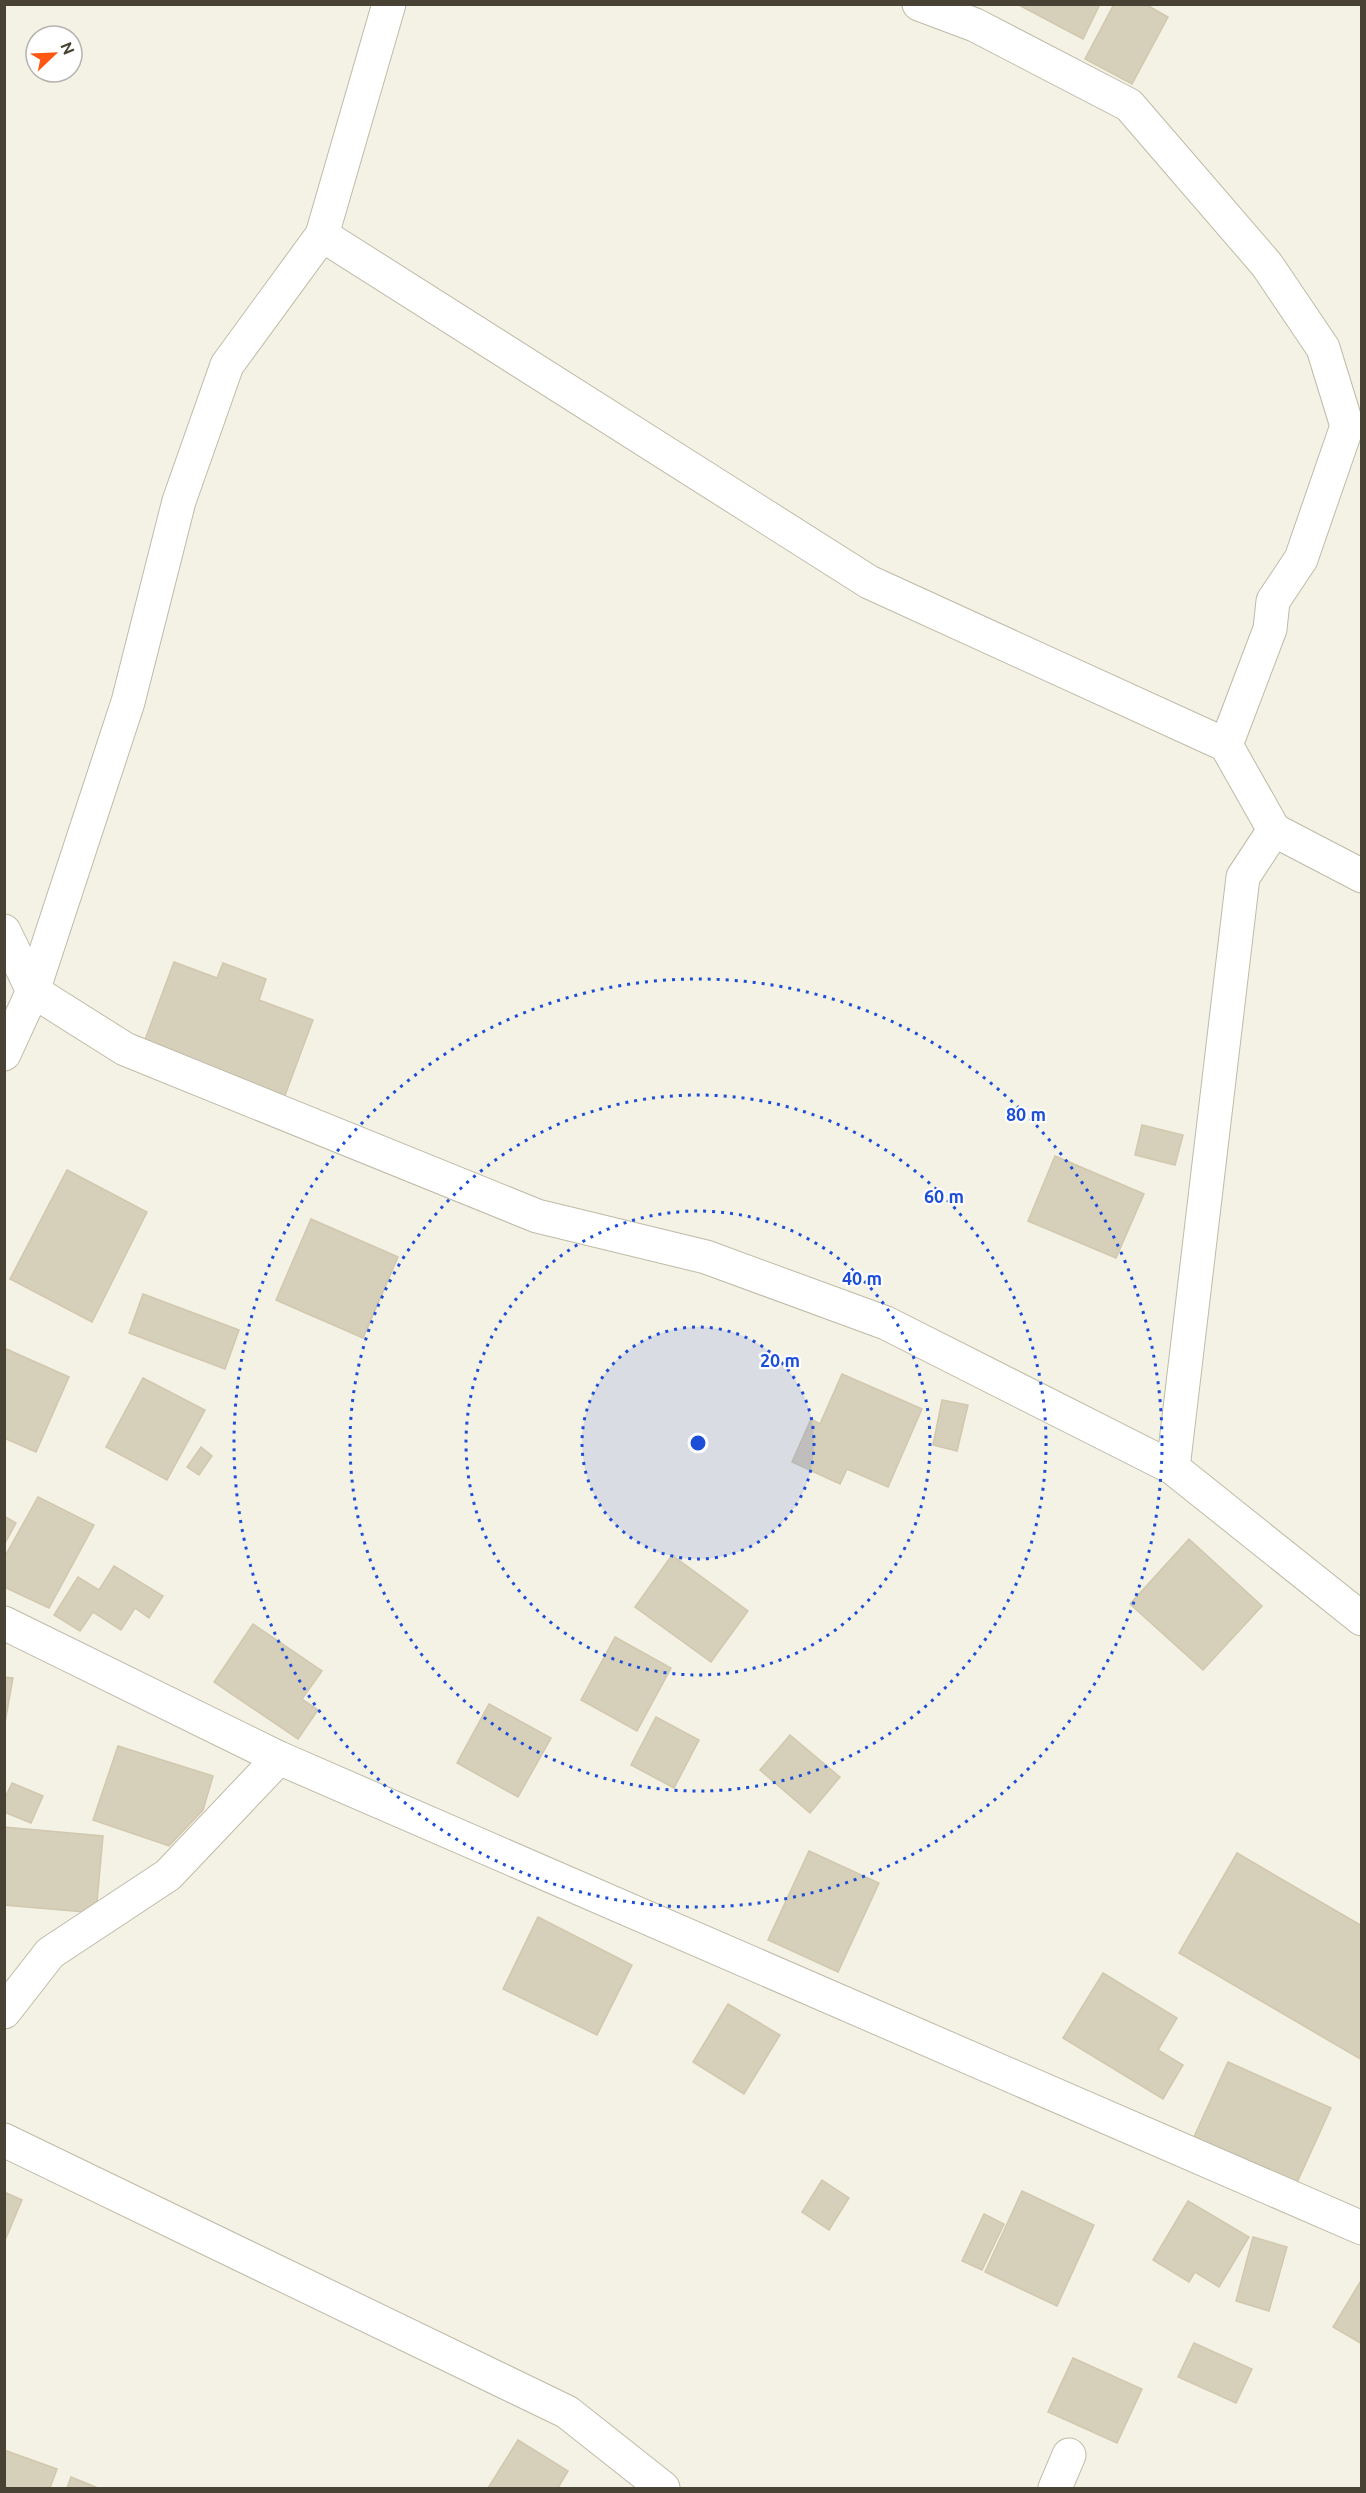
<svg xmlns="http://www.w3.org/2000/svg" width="1366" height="2493" viewBox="0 0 1366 2493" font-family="Ubuntu,sans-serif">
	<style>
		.building { fill: #d6cfba; stroke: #d1c8ad; stroke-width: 1.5 }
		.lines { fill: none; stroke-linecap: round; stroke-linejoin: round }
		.street-casing { stroke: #bfbba7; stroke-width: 35 }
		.street { stroke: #fff; stroke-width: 33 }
		.ring { fill: none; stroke: #1d4ed8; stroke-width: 3; stroke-dasharray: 3 6 }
		.centre { fill: #1d4ed8; stroke: #fff; stroke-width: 3 }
		.ring-label { font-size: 18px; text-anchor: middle; font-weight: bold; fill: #1d4ed8; stroke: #fff; stroke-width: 4.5; stroke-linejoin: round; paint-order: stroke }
	</style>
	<rect width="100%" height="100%" fill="#f4f1e5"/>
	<g class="building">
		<polygon points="1017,4 1100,4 1083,39"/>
		<polygon points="1114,4 1145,4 1168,17 1132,84 1085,59"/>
		<polygon points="174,962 217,978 223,963 266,979 259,1000 313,1020 284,1098 143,1045"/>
		<polygon points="1142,1125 1183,1135 1175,1165 1135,1155"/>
		<polygon points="1055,1156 1144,1194 1116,1258 1028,1221"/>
		<polygon points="67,1170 147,1212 92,1322 10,1279"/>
		<polygon points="311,1219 398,1257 363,1338 276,1300"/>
		<polygon points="143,1294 239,1330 225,1369 129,1333"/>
		<polygon points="4,1348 69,1377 36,1452 4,1438"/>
		<polygon points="842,1374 922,1409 888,1487 847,1469 840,1484 792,1462 811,1419 820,1424"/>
		<polygon points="143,1378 205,1410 167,1480 106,1447"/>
		<polygon points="942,1400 968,1405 957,1451 933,1445"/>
		<polygon points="201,1447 212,1456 199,1475 187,1467"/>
		<polygon points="38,1497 94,1525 49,1608 4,1587 4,1558"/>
		<polygon points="4,1516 16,1523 4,1545"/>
		<polygon points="1189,1539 1262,1606 1203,1670 1130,1604"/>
		<polygon points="672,1555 748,1611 711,1662 635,1607"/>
		<polygon points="114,1566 163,1596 149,1618 135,1608 121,1630 93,1612 80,1631 54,1615 78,1577 99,1590"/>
		<polygon points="253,1624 322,1671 302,1699 318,1710 298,1739 214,1682"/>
		<polygon points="615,1637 671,1668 637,1731 581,1700"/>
		<polygon points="4,1677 13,1678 4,1728"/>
		<polygon points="489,1704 551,1738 518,1797 457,1763"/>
		<polygon points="656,1717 699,1740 674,1788 631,1765"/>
		<polygon points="790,1735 840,1777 810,1813 760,1770"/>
		<polygon points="118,1746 213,1776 203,1810 169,1846 93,1820"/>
		<polygon points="12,1783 43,1796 31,1823 4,1812 4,1800"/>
		<polygon points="4,1827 103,1836 96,1913 4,1905"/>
		<polygon points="809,1851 879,1883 838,1972 768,1940"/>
		<polygon points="1237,1853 1362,1926 1362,2060 1179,1953"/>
		<polygon points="538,1917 632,1965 597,2035 503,1989"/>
		<polygon points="1103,1973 1177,2018 1158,2050 1183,2065 1163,2099 1063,2038"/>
		<polygon points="728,2004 780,2035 744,2094 693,2062"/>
		<polygon points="1228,2062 1331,2108 1295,2187 1192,2141"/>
		<polygon points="822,2180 849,2198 829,2230 802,2212"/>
		<polygon points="1022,2191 1094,2225 1057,2306 985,2272"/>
		<polygon points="4,2192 22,2200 6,2238 4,2237"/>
		<polygon points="1188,2201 1249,2237 1219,2287 1195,2272 1189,2282 1153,2260"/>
		<polygon points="984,2214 1004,2224 982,2270 962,2261"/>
		<polygon points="1253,2237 1287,2247 1269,2311 1236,2301"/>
		<polygon points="1362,2279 1362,2344 1333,2327"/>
		<polygon points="1194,2343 1252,2369 1236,2403 1178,2377"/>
		<polygon points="1073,2358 1142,2389 1117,2443 1048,2412"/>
		<polygon points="518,2440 568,2471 558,2488 488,2488"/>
		<polygon points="4,2450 57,2469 50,2488 4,2488"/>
		<polygon points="71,2477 98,2488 67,2488"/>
	</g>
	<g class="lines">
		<g class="street-casing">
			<g id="street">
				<polyline points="919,4 975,25 1129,105 1267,265 1323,348 1347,426 1301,559 1273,601 1270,629 1226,745"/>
				<polyline points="322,235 869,582 1226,745 1274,830"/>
				<polyline points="4,931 33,991 125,1049 537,1216 706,1257 886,1323 1173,1468 1362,1619"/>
				<polyline points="4,1054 33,991 128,702 179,501 227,365 322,235 389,4"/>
				<polyline points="1173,1468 1243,877 1274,830 1362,876"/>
				<polyline points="4,1623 279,1758 1362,2228"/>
				<polyline points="4,2012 50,1953 168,1875 279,1758"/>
				<polyline points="4,2140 567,2412 663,2488"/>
				<polyline points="1055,2488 1069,2455"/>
			</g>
		</g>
		<use href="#street" class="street"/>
	</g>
	<circle cx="698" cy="1443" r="116" fill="#1d4ed8" fill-opacity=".12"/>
	<g class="ring">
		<circle cx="698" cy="1443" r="116"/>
		<circle cx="698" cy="1443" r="232"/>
		<circle cx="698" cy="1443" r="348"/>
		<circle cx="698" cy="1443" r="464"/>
	</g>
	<circle cx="698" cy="1443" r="9" class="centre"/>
	<g class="ring-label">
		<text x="1026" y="1121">80 m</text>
		<text x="944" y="1203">60 m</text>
		<text x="862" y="1285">40 m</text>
		<text x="780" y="1367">20 m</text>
	</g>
	<rect width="1366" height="2493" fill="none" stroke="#474234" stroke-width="12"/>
	<g transform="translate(54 54) rotate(67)"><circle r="28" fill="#ffffff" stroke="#b5b3ae" stroke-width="1.5"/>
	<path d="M0-4.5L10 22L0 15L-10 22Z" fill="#ff5611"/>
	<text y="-9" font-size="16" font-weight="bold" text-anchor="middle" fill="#474234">N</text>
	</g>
</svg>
